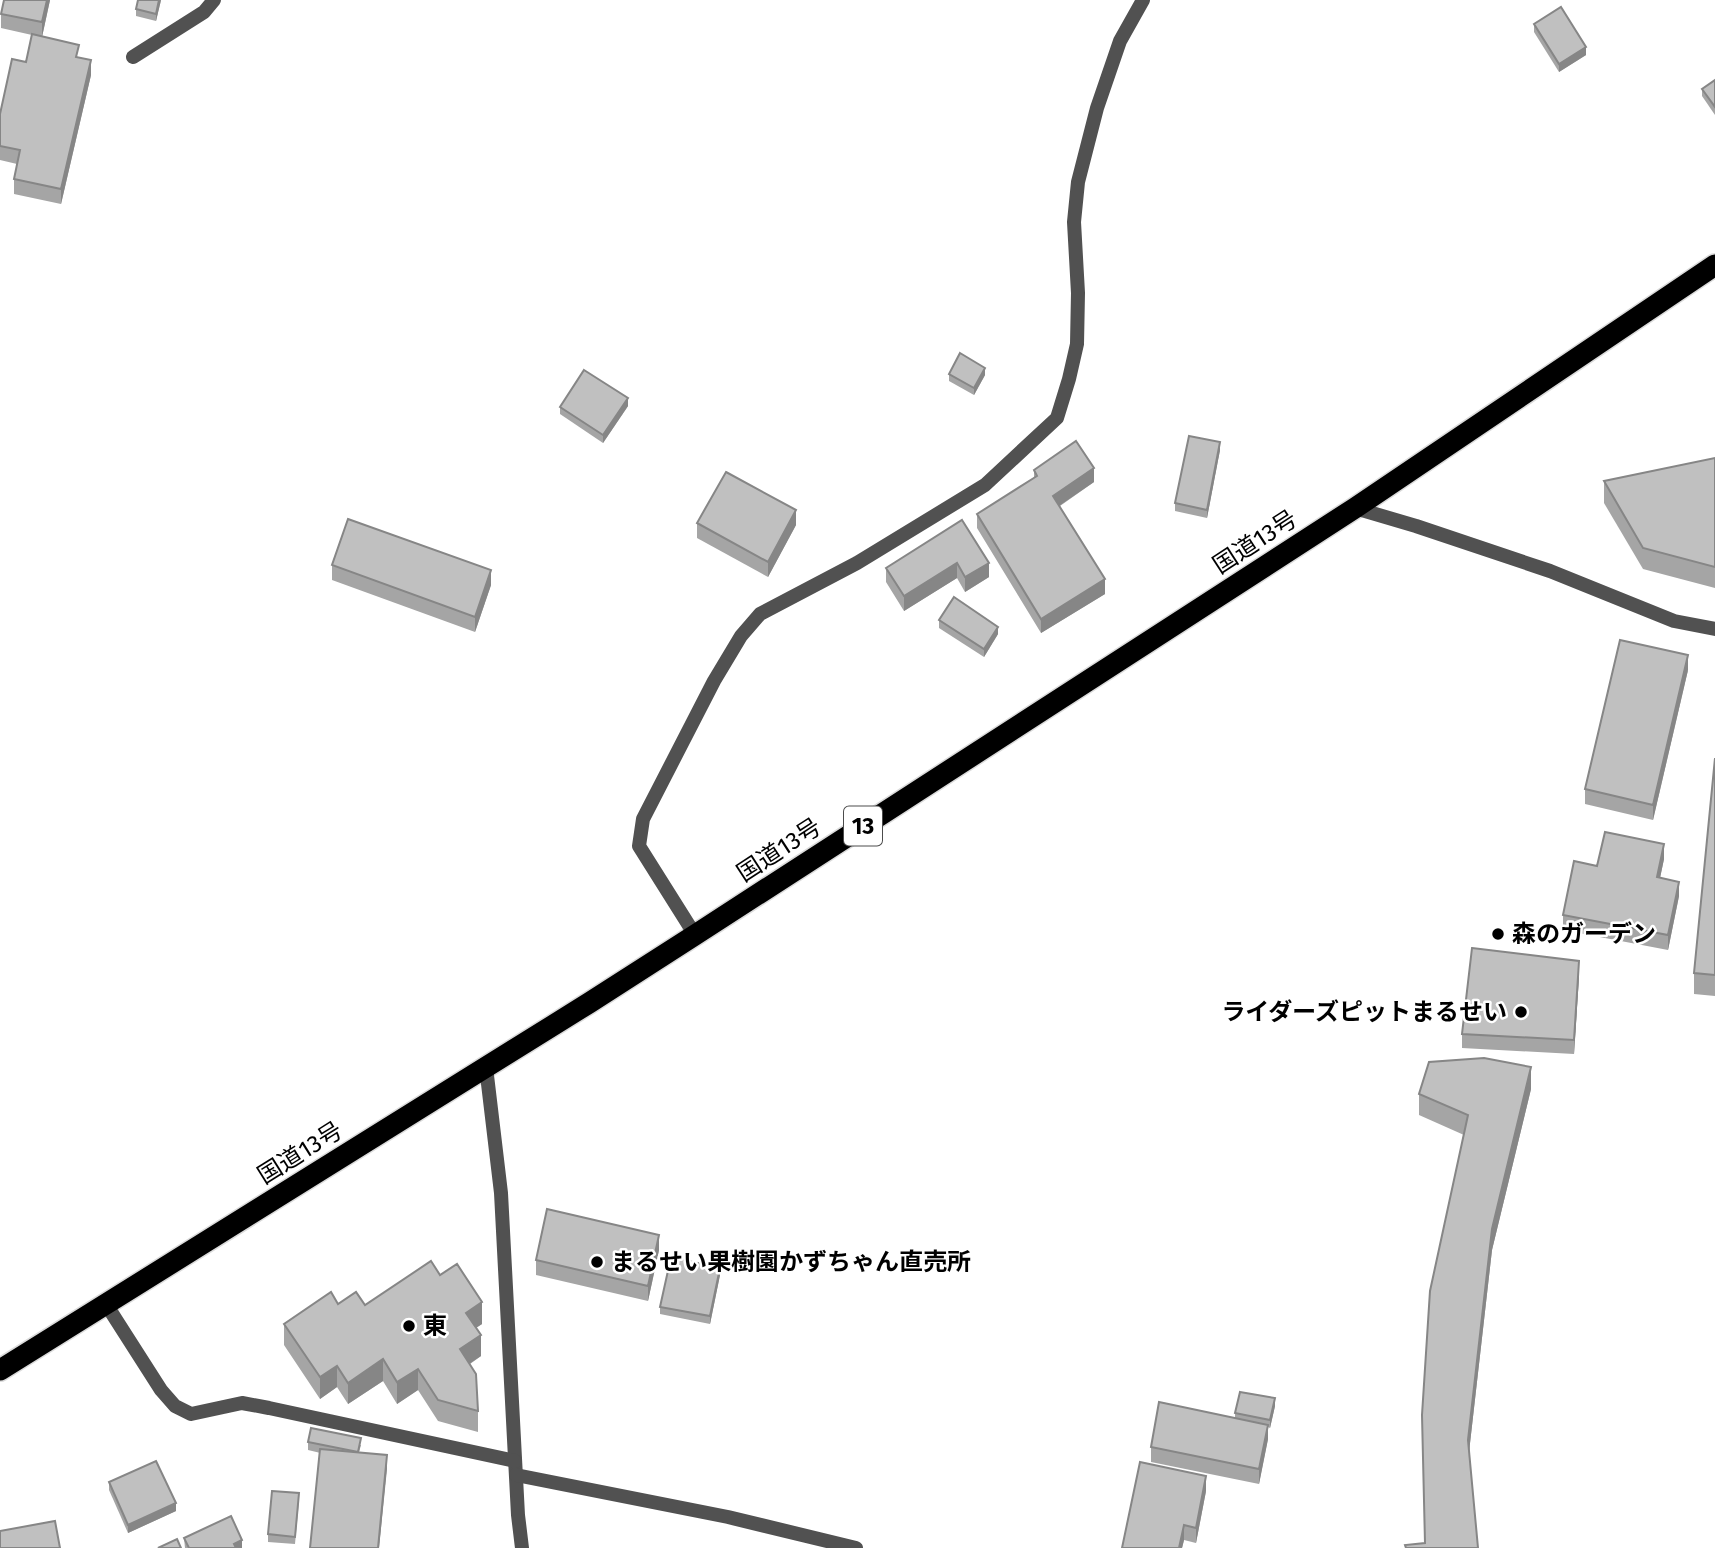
<svg xmlns="http://www.w3.org/2000/svg" width="1715" height="1548" viewBox="0 0 1715 1548" font-family="'Fira Sans','Noto Sans JP',sans-serif">
	<style>
		.lines { fill: none; stroke-linecap: round; stroke-linejoin: round }
		.highway-casing { stroke: #dbdbdb; stroke-width: 24 }
		.street { stroke: #515151; stroke-width: 14 }
		.highway { stroke: #000; stroke-width: 21 }
		.wall { fill: #a5a5a5 }
		.shaded-wall { fill: #868686 }
		.building { fill: #c0c0c0; stroke: #868686; stroke-width: 2 }
		.poi-dot { fill: #000; stroke: #fff; stroke-width: 2.5 }
		.labels { text-anchor: middle; dominant-baseline: central; stroke-width: 5; stroke-linejoin: round; paint-order: stroke }
		.shield { fill: #fff; stroke: #4c4c4c; stroke-width: 2 }
		.shield-label { font-size: 23px; font-weight: bold; fill: #000 }
		.street-label { font-size: 24px; fill: #000; stroke: #fff }
		.poi-label { font-size: 24px; font-weight: bold; fill: #000; stroke: #fff; text-anchor: start }
	</style>
	<rect width="100%" height="100%" fill="#fff"/>
	<g class="lines">
		<g class="highway-casing">
			<polyline id="highway" points="0,1370 589,1003 695,935 1355,508 1715,265"/>
		</g>
		<g class="street">
			<polyline points="133,57 204,12 214,0"/>
			<polyline points="1355,508 1416,526 1550,571 1674,621 1715,629"/>
			<polyline points="695,935 639,846 643,819 714,681 741,636 760,614 857,563 985,485 1057,418 1069,379 1077,344 1078,293 1074,222 1078,182 1097,108 1120,41 1143,0"/>
			<polyline points="486,1067 501,1193 518,1515 522,1548"/>
			<polyline points="106,1304 161,1390 175,1406 191,1414 242,1403 269,1408 515,1461"/>
			<polyline points="516,1475 728,1517 856,1548"/>
		</g>
		<use href="#highway" class="highway"/>
	</g>
	<g class="wall">
		<polygon points="50,0 42,37 79,58 91,75 61,204 14,194 14,179 17,164 0,160 0,114 26,62 32,35 1,28 1,14"/>
		<polygon points="161,0 156,21 136,16 136,9"/>
		<polygon points="1534,24 1586,55 1559,72 1534,32"/>
		<polygon points="1715,80 1715,115 1702,96 1702,89"/>
		<polygon points="949,374 985,375 974,395 949,381"/>
		<polygon points="628,406 603,443 560,414 560,407"/>
		<polygon points="1220,450 1207,518 1175,511 1175,503"/>
		<polygon points="1715,458 1715,588 1643,569 1604,503 1604,481"/>
		<polygon points="1034,470 1094,482 1060,506 1105,594 1041,633 977,528 977,514 1034,478"/>
		<polygon points="962,520 989,577 965,592 957,578 904,611 886,582 886,568"/>
		<polygon points="697,523 796,525 768,577 697,538"/>
		<polygon points="332,565 491,585 475,632 332,580"/>
		<polygon points="939,620 998,634 984,657 939,628"/>
		<polygon points="1688,670 1653,820 1585,804 1585,789"/>
		<polygon points="1715,758 1715,996 1694,994 1694,973"/>
		<polygon points="1664,859 1660,878 1679,896 1668,950 1563,930 1563,915 1597,866"/>
		<polygon points="1579,976 1574,1054 1462,1048 1462,1034"/>
		<polygon points="1531,1089 1492,1250 1469,1452 1478,1548 1425,1543 1464,1135 1419,1115 1419,1094"/>
		<polygon points="659,1250 648,1301 536,1275 536,1260"/>
		<polygon points="440,1275 482,1324 476,1328 481,1356 470,1364 478,1411 478,1432 438,1421 418,1390 397,1404 383,1381 348,1404 337,1387 320,1399 284,1345 284,1324 338,1304 365,1305"/>
		<polygon points="720,1275 710,1324 660,1314 660,1307"/>
		<polygon points="1275,1406 1270,1428 1268,1427 1268,1439 1259,1484 1151,1462 1151,1447 1235,1418 1235,1413"/>
		<polygon points="308,1442 361,1445 359,1452 387,1469 308,1450"/>
		<polygon points="109,1482 176,1511 128,1533 109,1490"/>
		<polygon points="1206,1491 1196,1543 1184,1540 1182,1548 1122,1548"/>
		<polygon points="299,1501 295,1544 268,1542 268,1534"/>
		<polygon points="184,1538 242,1548 185,1548"/>
	</g>
	<g class="shaded-wall">
		<polygon points="47,0 50,0 42,37 42,22"/>
		<polygon points="159,0 161,0 156,21 156,14"/>
		<polygon points="1586,47 1586,55 1559,72 1559,64"/>
		<polygon points="91,60 91,75 61,204 61,189"/>
		<polygon points="985,368 985,375 974,395 974,388"/>
		<polygon points="628,398 628,406 603,443 603,435"/>
		<polygon points="1220,442 1220,450 1207,518 1207,510"/>
		<polygon points="1094,468 1094,482 1053,510 1053,496"/>
		<polygon points="796,510 796,525 768,577 768,562"/>
		<polygon points="957,563 957,578 904,611 904,596"/>
		<polygon points="989,563 989,577 965,592 965,577"/>
		<polygon points="491,570 491,585 475,632 475,617"/>
		<polygon points="1105,579 1105,594 1041,633 1041,619"/>
		<polygon points="998,627 998,634 984,657 984,649"/>
		<polygon points="1688,655 1688,670 1653,820 1653,805"/>
		<polygon points="1664,844 1664,859 1657,892 1657,877"/>
		<polygon points="1679,882 1679,896 1668,950 1668,935"/>
		<polygon points="1579,961 1579,976 1574,1054 1574,1040"/>
		<polygon points="1531,1067 1531,1089 1492,1250 1468,1461 1468,1440 1492,1229"/>
		<polygon points="659,1235 659,1250 648,1301 648,1286"/>
		<polygon points="720,1268 720,1275 710,1324 710,1316"/>
		<polygon points="482,1302 482,1324 466,1334 466,1313"/>
		<polygon points="481,1335 481,1356 460,1370 460,1349"/>
		<polygon points="383,1359 383,1381 348,1404 348,1383"/>
		<polygon points="337,1366 337,1387 320,1399 320,1377"/>
		<polygon points="418,1369 418,1390 397,1404 397,1382"/>
		<polygon points="1275,1398 1275,1406 1270,1428 1270,1420"/>
		<polygon points="1268,1425 1268,1439 1259,1484 1259,1469"/>
		<polygon points="387,1455 387,1469 379,1548 378,1548"/>
		<polygon points="1206,1476 1206,1491 1196,1543 1196,1528"/>
		<polygon points="176,1503 176,1511 128,1533 128,1525"/>
		<polygon points="1184,1525 1184,1540 1182,1548 1179,1548"/>
		<polygon points="242,1540 242,1548 234,1548 234,1544"/>
	</g>
	<g class="building">
		<polygon points="4,0 47,0 42,22 1,14"/>
		<polygon points="138,0 159,0 156,14 136,9"/>
		<polygon points="1561,7 1586,47 1559,64 1534,24"/>
		<polygon points="32,34 79,45 76,57 91,60 61,189 14,179 20,150 0,146 0,114 12,59 26,62"/>
		<polygon points="1715,80 1715,107 1702,89"/>
		<polygon points="960,353 985,368 974,388 949,374"/>
		<polygon points="584,370 628,398 603,435 560,407"/>
		<polygon points="1189,436 1220,442 1207,510 1175,503"/>
		<polygon points="1076,441 1094,468 1053,496 1105,579 1041,619 977,514 1037,476 1034,470"/>
		<polygon points="1715,458 1715,567 1643,548 1604,481"/>
		<polygon points="726,472 796,510 768,562 697,523"/>
		<polygon points="348,519 491,570 475,617 332,565"/>
		<polygon points="962,520 989,563 965,577 957,563 904,596 886,568"/>
		<polygon points="954,597 998,627 984,649 939,620"/>
		<polygon points="1620,640 1688,655 1653,805 1585,789"/>
		<polygon points="1715,758 1715,975 1694,973"/>
		<polygon points="1605,832 1664,844 1657,877 1679,882 1668,935 1563,915 1574,861 1597,866"/>
		<polygon points="1472,948 1579,961 1574,1040 1462,1034"/>
		<polygon points="1484,1058 1531,1067 1492,1229 1468,1440 1478,1548 1406,1548 1405,1545 1425,1543 1422,1415 1430,1291 1468,1115 1419,1094 1429,1062"/>
		<polygon points="547,1209 659,1235 648,1286 536,1260"/>
		<polygon points="671,1257 720,1268 710,1316 660,1307"/>
		<polygon points="431,1261 440,1275 457,1264 482,1302 466,1313 481,1335 460,1349 476,1374 478,1411 438,1400 418,1369 397,1382 383,1359 348,1383 337,1366 320,1377 284,1324 331,1292 338,1304 356,1292 365,1305"/>
		<polygon points="1240,1392 1275,1398 1270,1420 1235,1413"/>
		<polygon points="1159,1402 1268,1425 1259,1469 1151,1447"/>
		<polygon points="311,1428 361,1438 358,1452 308,1442"/>
		<polygon points="320,1449 387,1455 378,1548 310,1548"/>
		<polygon points="156,1461 176,1503 128,1525 109,1482"/>
		<polygon points="1140,1462 1206,1476 1196,1528 1184,1525 1179,1548 1122,1548"/>
		<polygon points="272,1491 299,1493 295,1537 268,1534"/>
		<polygon points="231,1516 242,1540 234,1544 236,1548 189,1548 184,1538"/>
		<polygon points="55,1521 60,1548 0,1548 0,1531"/>
		<polygon points="177,1539 181,1548 158,1548"/>
	</g>
	<g class="poi-dot">
		<circle cx="1498" cy="934" r="7"/>
		<circle cx="1521" cy="1012" r="7"/>
		<circle cx="597" cy="1262" r="7"/>
		<circle cx="409" cy="1326" r="7"/>
	</g>
	<g class="labels">
		<rect class="shield" x="844" y="806.5" width="38" height="39" rx="5"/>
		<g class="shield-label">
			<text x="863" y="826">13</text>
		</g>
		<g class="street-label">
			<text transform="translate(1255 542) rotate(-33)">国道13号</text>
			<text transform="translate(779 850) rotate(-33)">国道13号</text>
			<text transform="translate(300 1153) rotate(-32)">国道13号</text>
		</g>
		<g class="poi-label">
			<text x="1512" y="934">森のガーデン</text>
			<text x="1507" y="1012" text-anchor="end">ライダーズピットまるせい</text>
			<text x="611" y="1262">まるせい果樹園かずちゃん直売所</text>
			<text x="423" y="1326">東</text>
		</g>
	</g>
</svg>
